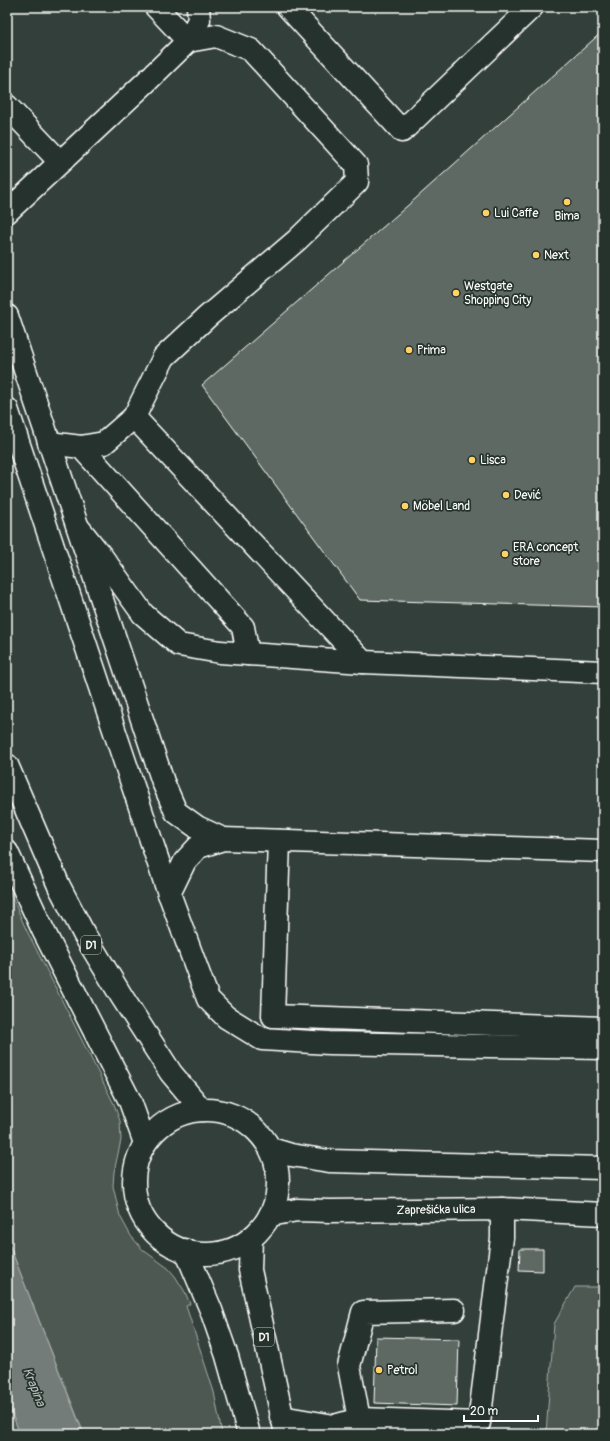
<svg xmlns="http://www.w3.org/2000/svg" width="610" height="1441" viewBox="0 0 610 1441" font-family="Pangolin,sans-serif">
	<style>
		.green { fill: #4d5853; stroke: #a6aca9 }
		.water { fill: #737b78; stroke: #abb0ae }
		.building { fill: #5f6964; stroke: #fff }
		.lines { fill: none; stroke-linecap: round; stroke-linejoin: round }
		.minor-casing { stroke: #fff; stroke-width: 25 }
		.major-casing { stroke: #fff; stroke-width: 25 }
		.minor { stroke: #26332d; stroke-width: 22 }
		.major { stroke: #26332d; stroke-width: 22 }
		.poi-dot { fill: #ffd166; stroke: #26332d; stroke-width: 1.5 }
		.labels { text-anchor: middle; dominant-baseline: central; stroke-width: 3.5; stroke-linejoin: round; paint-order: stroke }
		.shield { fill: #26332d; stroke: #bec2c0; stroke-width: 1 }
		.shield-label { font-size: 11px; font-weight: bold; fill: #fff }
		.poi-label { font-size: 12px; fill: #fff; stroke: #26332d; text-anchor: start }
		.street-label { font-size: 12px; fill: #fff; stroke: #26332d }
		.water-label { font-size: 13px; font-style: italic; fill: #b9bdbc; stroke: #26332d }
	</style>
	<rect width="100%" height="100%" fill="#333f3a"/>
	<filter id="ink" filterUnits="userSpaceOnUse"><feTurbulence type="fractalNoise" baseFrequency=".025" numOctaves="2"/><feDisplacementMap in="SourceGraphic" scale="8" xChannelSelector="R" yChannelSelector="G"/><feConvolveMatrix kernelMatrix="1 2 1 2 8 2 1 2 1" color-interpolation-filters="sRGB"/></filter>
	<g filter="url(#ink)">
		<g class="green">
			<polygon points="7,885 25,927 114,1104 120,1121 121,1140 114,1172 113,1186 120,1216 131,1236 143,1250 168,1268 175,1276 185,1292 190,1304 186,1306 214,1392 222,1434 84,1434 7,1239"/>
			<polygon points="575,1287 603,1287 603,1434 546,1434 554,1324"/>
			<polygon points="7,1401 20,1434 7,1434"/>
		</g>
		<polygon class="water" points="7,1239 76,1415 84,1434 20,1434 7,1401"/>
		<g class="building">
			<polygon points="603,31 603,607 360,600 202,385 414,200"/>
			<polygon points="520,1249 543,1249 543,1271 519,1270"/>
			<polygon points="376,1337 459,1339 457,1406 374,1403"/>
			<polygon points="371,1431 479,1434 371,1434"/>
		</g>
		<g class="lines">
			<g class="minor-casing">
				<g id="minor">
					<polyline points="288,7 402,131 532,7"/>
					<polyline points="7,106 60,162"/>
					<polyline points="7,212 146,82 188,41 199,20 198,7"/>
					<polyline points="7,316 163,782 176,812 197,827 223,839"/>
					<polyline points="7,409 166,885 208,999 226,1017 262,1039 329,1043 603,1048"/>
					<polyline points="134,417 363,662"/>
					<polyline points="49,443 81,447 104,443 134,417 164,357 207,317 297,240 357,182 356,165 251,50 216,36 188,41 156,7"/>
					<polyline points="81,447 243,627 248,654"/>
					<polyline points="78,527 102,557 143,614 179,645 220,652 363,662 603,672"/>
					<polyline points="279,841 273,1016 603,1028"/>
					<polyline points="169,894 185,861 198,847 223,839 603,851"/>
					<polyline points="271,1149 291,1155 329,1161 603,1168"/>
					<polyline points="270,1215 297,1210 330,1211 502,1209 603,1214"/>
					<polyline points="281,1417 334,1426 359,1419 479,1423 502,1238 502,1209"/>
					<polyline points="359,1434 359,1419 349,1366 363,1312 454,1310"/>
				</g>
			</g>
			<g class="major-casing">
				<g id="major">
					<polyline points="7,765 59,886 84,934 122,997 171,1073 202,1110"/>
					<polyline points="7,852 43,930 130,1101 145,1143"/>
					<circle cx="206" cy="1182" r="72"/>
					<polyline points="251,1238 250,1270 286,1434"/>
					<polyline points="184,1250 189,1258 211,1310 227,1356 249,1434"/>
				</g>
			</g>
			<use href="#minor" class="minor"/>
			<use href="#major" class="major"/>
		</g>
	</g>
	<g class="poi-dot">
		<circle cx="567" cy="202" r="4"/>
		<circle cx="486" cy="213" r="4"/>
		<circle cx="536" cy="255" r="4"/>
		<circle cx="456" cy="293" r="4"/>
		<circle cx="409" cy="350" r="4"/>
		<circle cx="472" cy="460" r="4"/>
		<circle cx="506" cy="495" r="4"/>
		<circle cx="405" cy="506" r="4"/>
		<circle cx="505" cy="554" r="4"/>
		<circle cx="379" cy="1370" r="4"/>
	</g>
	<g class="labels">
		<g class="shield">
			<rect x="81" y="936" width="20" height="18" rx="3"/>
			<rect x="254" y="1328" width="20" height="18" rx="3"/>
		</g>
		<g class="shield-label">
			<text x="91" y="945">D1</text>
			<text x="264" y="1337">D1</text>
		</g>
		<g class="poi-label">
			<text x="494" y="213">Lui Caffe</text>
			<text x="567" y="216" text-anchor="middle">Bima</text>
			<text x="544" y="255">Next</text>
			<text x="464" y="286">Westgate<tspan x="464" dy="14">Shopping City</tspan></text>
			<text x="417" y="350">Prima</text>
			<text x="480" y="460">Lisca</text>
			<text x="514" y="495">Dević</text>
			<text x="413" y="506">Möbel Land</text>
			<text x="513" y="547">ERA concept<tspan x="513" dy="14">store</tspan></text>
			<text x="387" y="1370">Petrol</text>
		</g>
		<g class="street-label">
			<text transform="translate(436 1210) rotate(-1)">Zaprešićka ulica</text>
		</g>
		<g class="water-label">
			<text transform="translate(34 1387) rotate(68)">Krapina</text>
		</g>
	</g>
	<rect width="610" height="1441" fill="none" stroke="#26332d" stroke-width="24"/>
	<rect x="12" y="12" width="586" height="1417" fill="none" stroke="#fff" stroke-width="1.5" filter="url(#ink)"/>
	<path d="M464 1415v6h74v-6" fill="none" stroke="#ffffff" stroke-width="2"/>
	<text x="470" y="1415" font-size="12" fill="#ffffff" stroke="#26332d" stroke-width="3" paint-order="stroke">20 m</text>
</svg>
